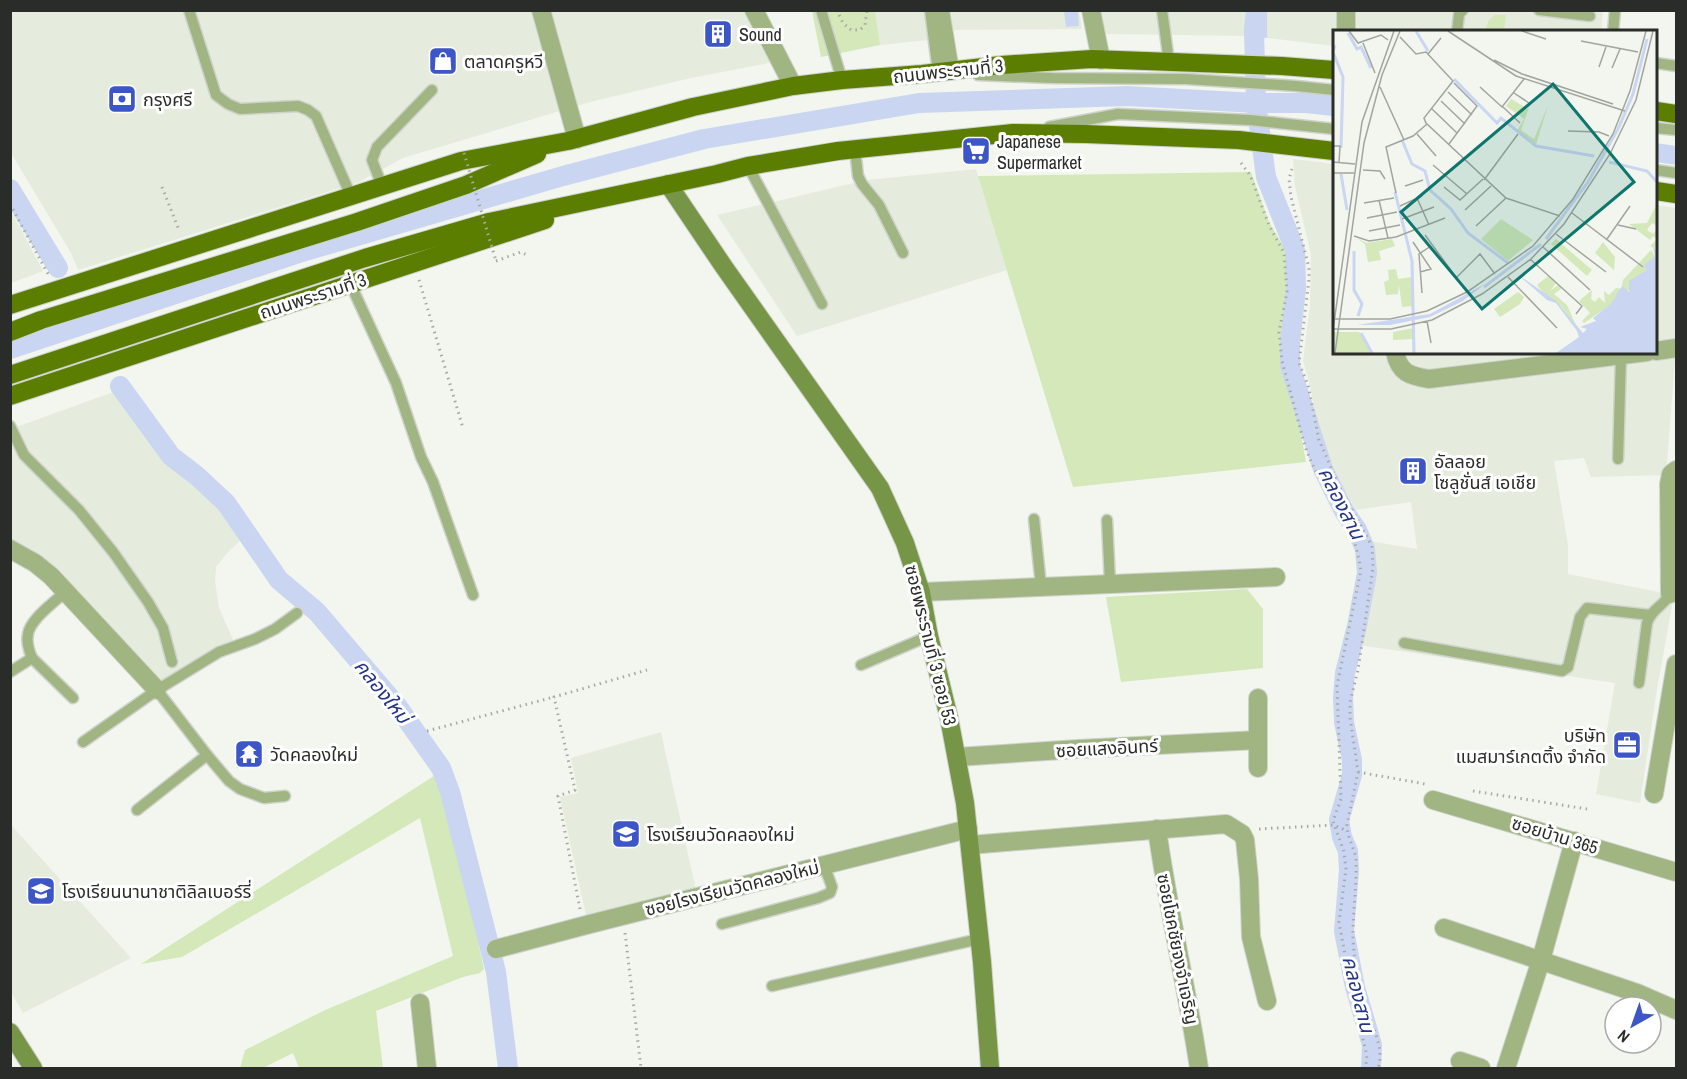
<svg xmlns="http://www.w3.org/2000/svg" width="1687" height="1079" viewBox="0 0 1687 1079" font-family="'Archivo Narrow','Noto Sans Thai',sans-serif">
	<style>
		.built { fill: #e5ecdd }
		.green { fill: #d4e8b9 }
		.water { fill: #cad5f2 }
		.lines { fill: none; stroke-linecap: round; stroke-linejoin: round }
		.canal { stroke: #cad5f2; stroke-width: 20 }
		.lane-casing { stroke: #ced2cb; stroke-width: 13 }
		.street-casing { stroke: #ced2cb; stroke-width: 20 }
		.secondary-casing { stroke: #ced2cb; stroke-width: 20 }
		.primary-casing { stroke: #ced2cb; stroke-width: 20 }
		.path { stroke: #a7aaa4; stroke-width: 3; stroke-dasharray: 1.5 4.5; stroke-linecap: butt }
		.lane { stroke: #a0b582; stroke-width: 10 }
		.street { stroke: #a0b582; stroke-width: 18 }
		.secondary { stroke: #779546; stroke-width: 18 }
		.primary { stroke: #5b7e00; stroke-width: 18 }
		.path-bridge { stroke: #a7aaa4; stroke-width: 3; stroke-dasharray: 1.5 4.5; stroke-linecap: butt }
		.labels { text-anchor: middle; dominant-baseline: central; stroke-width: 6; stroke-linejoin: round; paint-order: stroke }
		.poi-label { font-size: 18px; fill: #2a2c29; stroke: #fff; text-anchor: start }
		.street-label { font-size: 18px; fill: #2a2c29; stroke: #fff }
		.water-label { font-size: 20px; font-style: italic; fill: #243585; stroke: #fff }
		.inset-river { fill: none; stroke: #cad5f2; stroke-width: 3 }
		.inset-road { fill: none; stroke: #a2a59f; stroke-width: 1.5 }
		.view { fill: #0f766e; fill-opacity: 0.15; stroke: #0f766e; stroke-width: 3 }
		.inset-edge { fill: none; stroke: #2a2c29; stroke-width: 3 }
	</style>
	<rect width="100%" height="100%" fill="#f2f6ee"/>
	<g class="built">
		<polygon points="11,11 747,11 774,62 691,78 590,102 403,158 359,182 78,270 71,253 11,153"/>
		<polygon points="875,11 935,11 938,39 880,45"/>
		<polygon points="950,11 1079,11 1082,29 952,30"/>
		<polygon points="1101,11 1249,11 1248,36 1105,34"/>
		<polygon points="1267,11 1603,11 1601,31 1334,32 1334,46 1267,38"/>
		<polygon points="1293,159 1334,164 1334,352 1656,352 1656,205 1676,208 1676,348 1666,475 1591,477 1584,458 1554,461 1568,545 1568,574 1674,595 1657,689 1640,803 1596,794 1615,683 1359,645 1372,558 1369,541 1417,549 1411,502 1355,510 1321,443 1309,382 1303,361 1310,305 1311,255 1295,186"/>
		<polygon points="976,169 1007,270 797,336 717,215 867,180"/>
		<polygon points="11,211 43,271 11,283 10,283"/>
		<polygon points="116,391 172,464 195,479 215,497 244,537 227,553 216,567 215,581 219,608 233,640 161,680 11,541 11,429"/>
		<polygon points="661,732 696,890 587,920 560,797 578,793 571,758"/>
		<polygon points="11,825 131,958 23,1013 11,992"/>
	</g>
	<g class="green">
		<polygon points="812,11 875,11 880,45 821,57"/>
		<polygon points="1495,15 1506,15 1504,31 1485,31 1489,20"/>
		<polygon points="1251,172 1269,222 1286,251 1288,291 1283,316 1281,352 1297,412 1306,462 1073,487 978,176"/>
		<polygon points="1247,589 1263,609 1263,668 1121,682 1106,597"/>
		<polygon points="437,774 446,793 484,969 480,973 463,977 376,1011 383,1068 299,1068 293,1053 263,1068 240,1068 245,1050 323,1011 453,956 420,818 182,957 141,964"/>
	</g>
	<g class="water">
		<polygon points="1064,11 1078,11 1079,26 1066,27"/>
		<polygon points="1249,11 1267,11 1267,38 1248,36"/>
		<polygon points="1656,143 1676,146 1676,165 1656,162"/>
	</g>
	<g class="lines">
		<g class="canal">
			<polyline points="1256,10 1254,30 1256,103 1266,177 1295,250 1296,289 1290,342 1290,366 1323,469 1344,511 1357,530 1365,549 1367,573 1357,626 1345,673 1343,697 1344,722 1352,760 1352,775 1339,820 1342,837 1348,851 1349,871 1344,931 1355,987 1372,1045 1371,1068"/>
			<polyline points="10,189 58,268"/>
			<polyline points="10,349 302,252 563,176 704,139 919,103 1127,96 1256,103 1306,103 1334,106"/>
			<polyline points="120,386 171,456 197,476 226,503 279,580 317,612 398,707 441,768 450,792 496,972 508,1068"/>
		</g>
		<g class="lane-casing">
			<g id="lane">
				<polyline points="189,10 216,95 228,104 240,109 298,106 308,110 316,116 351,196"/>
				<polyline points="821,10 842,80"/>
				<polyline points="930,10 938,72"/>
				<polyline points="1162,10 1169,62"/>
				<polyline points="1539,10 1590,16"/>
				<polyline points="1457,32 1459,14 1463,10"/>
				<polyline points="1613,32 1615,10"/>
				<polyline points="1656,63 1676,66"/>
				<polyline points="978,75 1052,78 1186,79 1296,86 1334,90"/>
				<polyline points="1049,127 1118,114 1250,120 1334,129"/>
				<polyline points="1656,128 1676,130"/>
				<polyline points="855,149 858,176 862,184 879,205 903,253"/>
				<polyline points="748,166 822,304"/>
				<polyline points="1656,170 1676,173"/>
				<polyline points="382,186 372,160 377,147 432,90"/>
				<polyline points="350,283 396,383 421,457 433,482 473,595"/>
				<polyline points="10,426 24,455 79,510 113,552 148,602 163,628 172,662"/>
				<polyline points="1618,459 1621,356"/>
				<polyline points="1034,519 1041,586"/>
				<polyline points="1107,520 1110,583"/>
				<polyline points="1404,643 1562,671 1568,667 1580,617 1587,608 1650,615"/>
				<polyline points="32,658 73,698"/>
				<polyline points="861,665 929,636"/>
				<path d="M10,672L32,658C29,651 26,643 28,634C30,619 55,602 66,591"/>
				<path d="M1639,683L1647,623C1652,608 1663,607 1670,594"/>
				<polyline points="157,690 207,755 229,781 240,789 264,798 285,796"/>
				<polyline points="83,742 157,690 219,652 255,639 275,629 297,613"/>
				<polyline points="137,810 207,755"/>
				<polyline points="722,924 818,898 830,893 832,887 824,865"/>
				<polyline points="772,986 979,939"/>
			</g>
		</g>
		<g class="street-casing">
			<g id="street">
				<polyline points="541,10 577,139"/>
				<polyline points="754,10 793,86"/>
				<polyline points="940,10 950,71"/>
				<polyline points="1091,10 1101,60"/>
				<polyline points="1346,32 1346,10"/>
				<polyline points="1656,351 1676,348"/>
				<path d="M1395,352C1399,373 1410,376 1429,379L1647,352"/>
				<polyline points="10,549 35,563 51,576 157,690"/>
				<polyline points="921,592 1276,577"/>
				<polyline points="1670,594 1669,484 1671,474 1676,470"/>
				<polyline points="1258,698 1258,768"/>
				<polyline points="957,757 1078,749 1258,740"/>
				<polyline points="1654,794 1676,664"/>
				<polyline points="1433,800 1676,872"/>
				<path d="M1157,829C1168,910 1187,988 1199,1068"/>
				<polyline points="970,845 1226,824 1242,834 1245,840 1249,879 1251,937 1267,1001"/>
				<polyline points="1444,928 1637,993 1676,1010"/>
				<polyline points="496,949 590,924 968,829"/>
				<polyline points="420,1003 427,1068"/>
				<polyline points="1460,1061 1481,1068"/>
				<polyline points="1506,1068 1541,960 1574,841"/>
			</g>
		</g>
		<g class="secondary-casing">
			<g id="secondary">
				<polyline points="668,184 724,267 880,488 905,543 921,592 929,636 949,718 965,803 982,962 990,1068"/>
				<polyline points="10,1032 33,1068"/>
			</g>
		</g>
		<g class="primary-casing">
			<g id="primary">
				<polyline points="1656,111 1676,114"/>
				<polyline points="1656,191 1676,194"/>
				<polyline points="10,305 461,161 568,141 693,107 793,86 842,80 922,74 1001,65 1092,59 1282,66 1334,70"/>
				<polyline points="10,332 41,320 357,222 466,185 537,154"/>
				<polyline points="10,375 365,258 489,222 717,174 748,166 838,151 1013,133 1085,134 1239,140 1334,151"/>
				<polyline points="10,396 545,220"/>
			</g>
		</g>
		<g class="path">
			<polyline points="839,15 843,23 851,30 860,30 865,25 867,10"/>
			<path d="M1241,163L1250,175L1269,225L1284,253L1287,292L1279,332L1282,361L1305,446C1315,476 1335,502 1349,529C1356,542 1358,556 1361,570L1337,686L1341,799L1333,821L1344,852L1346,869L1339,922L1352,993L1366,1052L1367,1059L1365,1068"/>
			<path d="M1292,169L1289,179L1291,197L1309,268V279L1299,363L1308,385L1319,440L1340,488L1372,546L1373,568L1358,670L1350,702V717L1358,772L1347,825C1347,839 1355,848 1356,860C1357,885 1353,910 1353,934C1353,951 1357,981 1362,998C1368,1020 1386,1045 1378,1068"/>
			<polyline points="162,187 179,230"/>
			<polyline points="10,204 48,274"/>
			<polyline points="496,261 521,252 529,256"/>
			<polyline points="419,280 463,428"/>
			<polyline points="427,731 554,697"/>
			<polyline points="1358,772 1425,784"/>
			<polyline points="1473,791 1587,809"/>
			<polyline points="1259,829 1334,825 1347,831"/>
			<polyline points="580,909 558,796 575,790 554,697 647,670"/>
			<polyline points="625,933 641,1068"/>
		</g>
		<use href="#lane" class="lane"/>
		<use href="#street" class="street"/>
		<use href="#secondary" class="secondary"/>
		<use href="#primary" class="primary"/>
		<polyline class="path-bridge" points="464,153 496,261"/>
	</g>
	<defs>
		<g id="building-square" transform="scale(1.5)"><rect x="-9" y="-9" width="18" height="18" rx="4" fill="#3c55c7" stroke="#fff"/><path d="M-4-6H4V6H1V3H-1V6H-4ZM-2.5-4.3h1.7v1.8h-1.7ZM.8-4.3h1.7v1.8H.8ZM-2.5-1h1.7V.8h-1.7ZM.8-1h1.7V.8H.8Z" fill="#fff"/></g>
		<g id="shop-square" transform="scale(1.5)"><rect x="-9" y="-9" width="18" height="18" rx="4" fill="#3c55c7" stroke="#fff"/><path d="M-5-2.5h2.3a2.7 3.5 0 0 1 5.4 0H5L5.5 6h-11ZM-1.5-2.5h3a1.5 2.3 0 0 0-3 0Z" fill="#fff"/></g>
		<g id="bank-square" transform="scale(1.5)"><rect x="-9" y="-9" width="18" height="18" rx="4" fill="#3c55c7" stroke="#fff"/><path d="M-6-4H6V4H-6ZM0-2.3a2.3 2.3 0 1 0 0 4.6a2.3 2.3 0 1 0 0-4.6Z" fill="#fff"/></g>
		<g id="supermarket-square" transform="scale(1.5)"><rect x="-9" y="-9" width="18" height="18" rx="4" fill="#3c55c7" stroke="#fff"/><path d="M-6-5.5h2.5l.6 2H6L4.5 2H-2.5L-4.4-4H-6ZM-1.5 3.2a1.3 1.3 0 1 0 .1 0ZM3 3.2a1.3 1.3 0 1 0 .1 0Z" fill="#fff"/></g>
		<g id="office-square" transform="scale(1.5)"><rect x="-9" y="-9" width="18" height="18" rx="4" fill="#3c55c7" stroke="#fff"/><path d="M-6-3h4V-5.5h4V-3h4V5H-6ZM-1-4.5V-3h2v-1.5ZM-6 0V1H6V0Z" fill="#fff"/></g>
		<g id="temple-square" transform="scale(1.5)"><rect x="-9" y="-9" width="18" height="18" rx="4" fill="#3c55c7" stroke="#fff"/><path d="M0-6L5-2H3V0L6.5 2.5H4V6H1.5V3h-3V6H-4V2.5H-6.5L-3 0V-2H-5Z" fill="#fff"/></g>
		<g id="school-square" transform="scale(1.5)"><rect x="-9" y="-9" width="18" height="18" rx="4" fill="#3c55c7" stroke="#fff"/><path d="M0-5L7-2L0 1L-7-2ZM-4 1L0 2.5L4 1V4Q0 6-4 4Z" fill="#fff"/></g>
	</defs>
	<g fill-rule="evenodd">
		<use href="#building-square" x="718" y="34"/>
		<use href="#shop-square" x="443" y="61"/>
		<use href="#bank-square" x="122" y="99"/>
		<use href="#supermarket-square" x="976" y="151"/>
		<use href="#building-square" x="1413" y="471"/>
		<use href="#office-square" x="1627" y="745"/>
		<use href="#temple-square" x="249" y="754"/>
		<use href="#school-square" x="626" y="834"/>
		<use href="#school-square" x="41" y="891"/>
	</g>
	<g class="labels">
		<g class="poi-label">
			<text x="739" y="34">Sound</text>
			<text x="464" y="61">ตลาดครูหวี</text>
			<text x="143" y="99">กรุงศรี</text>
			<text x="997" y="141">Japanese<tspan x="997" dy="21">Supermarket</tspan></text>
			<text x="1434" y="461">อัลลอย<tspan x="1434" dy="21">โซลูชั่นส์ เอเชีย</tspan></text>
			<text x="1606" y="735" text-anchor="end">บริษัท<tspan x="1606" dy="21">แมสมาร์เกตติ้ง จำกัด</tspan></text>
			<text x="270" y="754">วัดคลองใหม่</text>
			<text x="647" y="834">โรงเรียนวัดคลองใหม่</text>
			<text x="62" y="891">โรงเรียนนานาชาติลิลเบอร์รี่</text>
		</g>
		<g class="street-label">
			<text transform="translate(948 71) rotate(-6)">ถนนพระรามที่ 3</text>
			<text transform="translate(313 296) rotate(-18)">ถนนพระรามที่ 3</text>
			<text transform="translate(931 645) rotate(76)">ซอยพระรามที่ 3 ซอย 53</text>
			<text transform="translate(1107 748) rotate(-3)">ซอยแสงอินทร์</text>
			<text transform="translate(1555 835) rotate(17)">ซอยบ้าน 365</text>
			<text transform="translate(732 888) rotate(-14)">ซอยโรงเรียนวัดคลองใหม่</text>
			<text transform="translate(1178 949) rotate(79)">ซอยโชคชัยจงจำเจริญ</text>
		</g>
		<g class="water-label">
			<text transform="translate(1342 503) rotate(63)">คลองสาน</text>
			<text transform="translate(383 691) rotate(51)">คลองใหม่</text>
			<text transform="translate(1359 994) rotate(76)">คลองสาน</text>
		</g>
	</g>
	<g transform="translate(1333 30)">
		<rect width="324" height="324" fill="#f2f6ee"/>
		<path d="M178,69L195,79L198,72L188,100L201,109L215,75L203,115L184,101L191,89L173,76ZM324,174V196L319,193L314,200L320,204L324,199V220L317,216L324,209L320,206L317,210L296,194L314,193ZM168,189L200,210L175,231L148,209ZM23,208L34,213L59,209L62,216L46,221L48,230L35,232L32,214ZM223,209L259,240L254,246L218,214ZM270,212L282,227L281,240L262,223ZM318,220L322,226L315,239L294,262L289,256L290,250ZM63,239L65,249L79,247L80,281L78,276L69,277L66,255L65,264L53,265L51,252L56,250L55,240ZM215,246L223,253L217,261L225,255L229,258L221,264L234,275L245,300L228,276L214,268L204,255ZM283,258L289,259L279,274L251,293L249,291L257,283L246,271L259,260L258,269L262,272L266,267L272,273L271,261L276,265ZM185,262L191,267L187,274L167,287L161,279ZM81,298L80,309L60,310V302ZM0,302H26L38,323H0Z" fill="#d4e8b9"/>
		<path d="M320,218L324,220V323H223L246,307L244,301L223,273L214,270L184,244L223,271L250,303L254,299L247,297L263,291L260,288L278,274L289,256L296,262V251L314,240L311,235L322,226ZM152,254L130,271L97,287L57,295H24L97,284Z" fill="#cad5f2"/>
		<path class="inset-river" d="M83,1L95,21M15,3L24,19L28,17L38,38M2,15L0,22L10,47L8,118M121,49L164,93L168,88L203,116L261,126M69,110L79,134L92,141L97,160L118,179L135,203L175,233M276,132L314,141L324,152M8,144L14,180M62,162L79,231L81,323M213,209L255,152L285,99L300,64L314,9M21,221V260L29,274L25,286M151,257L208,214M28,303L39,323"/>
		<path class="inset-road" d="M16,1L25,13L48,5L55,10M115,1L183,46L292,81M189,1L213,9M67,7L83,24L93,22L120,51L91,88L93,93L173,168L227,186M248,11L305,22M30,13L42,43M95,24L108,8M161,30L189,44L280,74M266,37L273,17M279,38L287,19M47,57L71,110M147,57L169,77L191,49M115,62L139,85M181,63L196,73M108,71L132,94M170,77L187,93M99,79L124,103M235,101L266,102L276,106M84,104L103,126M116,114L144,76L121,53M0,116H7L6,133M0,132L22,134M100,135L134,164M30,140L47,141L52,149M0,143H21M151,150L185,104M72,156L90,150M111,157L127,170L150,149M63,163L53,117L80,106L94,94M84,168L96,195M46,170L55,208M31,173L61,168M67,176L89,166M132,180L158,156M239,183L310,237M34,188L64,182M69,189L101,177M285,195L303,199M143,196L173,168M36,201L67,195M223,204L273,242M92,205L134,262M21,206L36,211L63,207L112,188M274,209L297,176M80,212L98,239L87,242M210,217L257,260M197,229L249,276L243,284M175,247L224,298M123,248L147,224L162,244M89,263L86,224L98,216M0,289H57L94,281L134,262L200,216L240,169L280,104L297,61L313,1M94,291L98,313M0,299H58L99,290L149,264L198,229L231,194L277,124L303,70L320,1M0,300L29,92L61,1M2,323L31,113L49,45L67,1"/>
		<path class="view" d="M220,54L301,152L149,279L68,182Z"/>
		<rect width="324" height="324" class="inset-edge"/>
	</g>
	<rect width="1687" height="1079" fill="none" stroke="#2a2c29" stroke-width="24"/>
	<g transform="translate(1633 1025) rotate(220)"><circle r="28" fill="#ffffff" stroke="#aaaba9" stroke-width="1.5"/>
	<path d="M0-4.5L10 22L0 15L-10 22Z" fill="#3c55c7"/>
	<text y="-9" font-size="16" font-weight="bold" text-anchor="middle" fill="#2a2c29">N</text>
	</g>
</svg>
